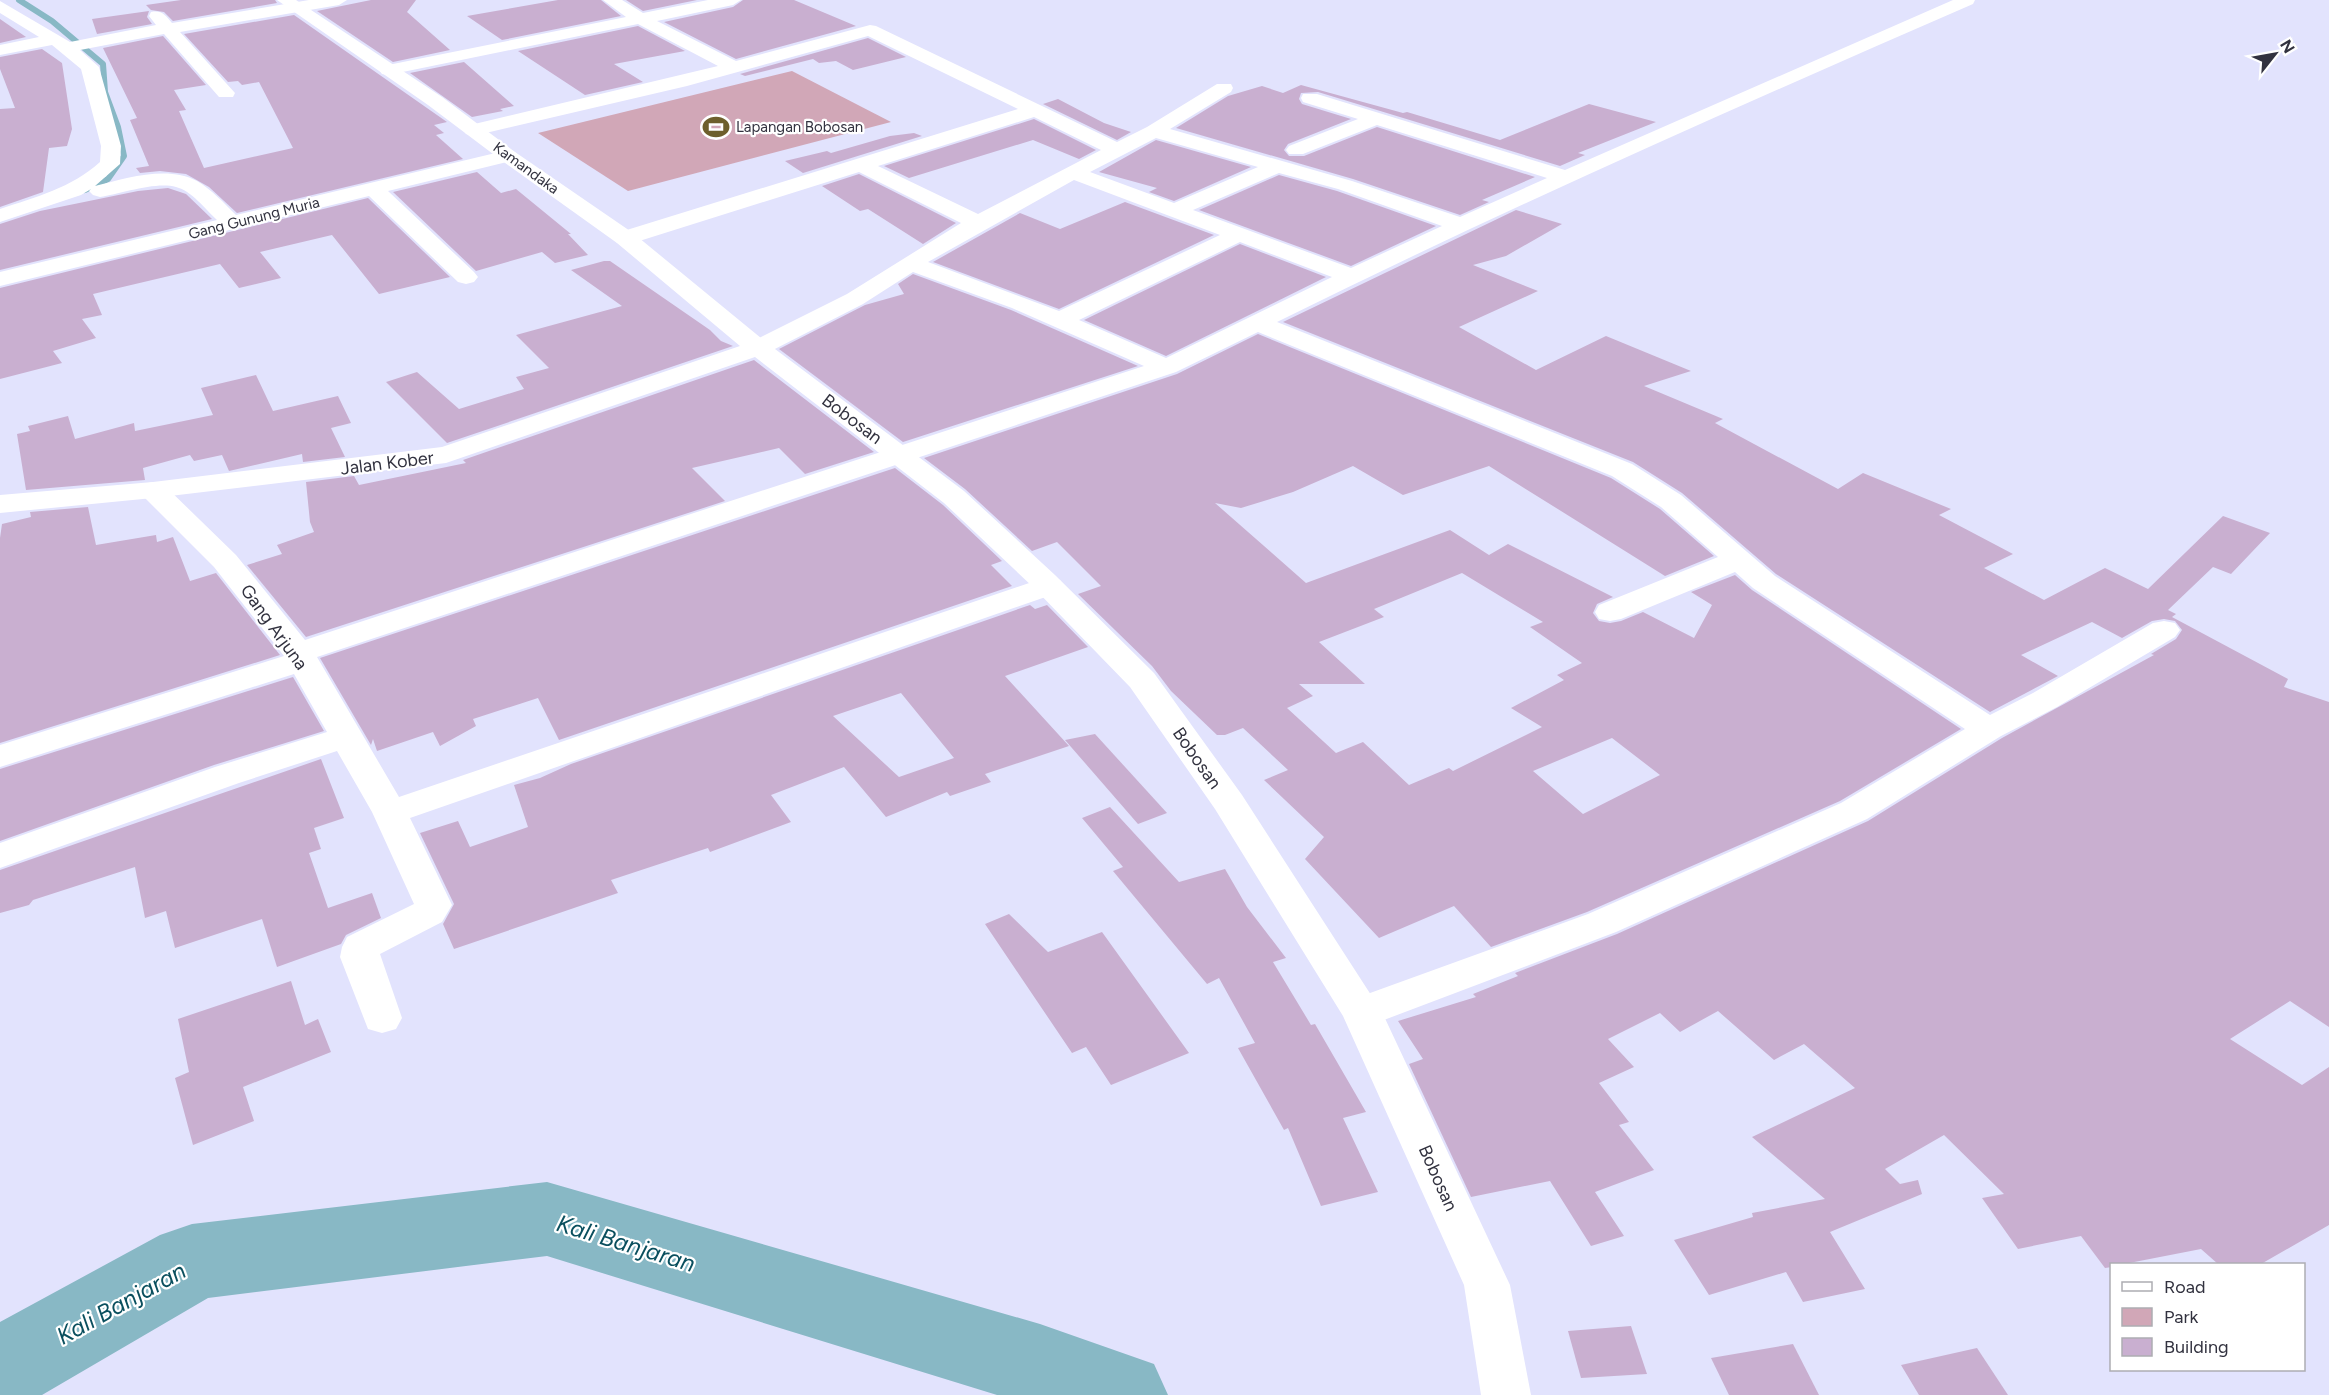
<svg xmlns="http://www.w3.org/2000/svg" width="2329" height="1395" viewBox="0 0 2329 1395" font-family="Figtree,sans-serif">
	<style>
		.green { fill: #d1a7b7 }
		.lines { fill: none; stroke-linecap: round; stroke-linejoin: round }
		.stream { stroke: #88b8c5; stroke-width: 6 }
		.river { fill: #88b8c5; fill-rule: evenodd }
		.building { fill: #c9afd0; fill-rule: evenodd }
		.street { fill: #fff; fill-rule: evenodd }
		.secondary { fill: #fff; fill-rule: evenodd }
		.labels { text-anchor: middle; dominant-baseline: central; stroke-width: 4.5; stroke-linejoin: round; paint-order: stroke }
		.far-poi-label { font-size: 15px; fill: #32323f; stroke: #fff; text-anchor: start }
		.far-street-label { font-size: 15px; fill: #32323f; stroke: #fff }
		.street-label { font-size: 18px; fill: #32323f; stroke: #fff }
		.near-water-label { font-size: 24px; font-style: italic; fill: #0a4f5e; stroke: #fff }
	</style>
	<rect width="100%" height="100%" fill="#e2e3fd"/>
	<polygon class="green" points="792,71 891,122 628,191 538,133"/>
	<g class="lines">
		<polyline class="stream" points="19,0 52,21 103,64 105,92 118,127 124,156 108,179 85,190"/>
		<polygon class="river" points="547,1182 1040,1324 1154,1364 1168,1395 997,1395 547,1256 208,1298 42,1395 0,1395 0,1322 160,1235 192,1224"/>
	</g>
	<g class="building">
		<polygon points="181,0 275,0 277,3 173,21 164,12 151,10 146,5"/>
		<polygon points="371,0 416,0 407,12 450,50 393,62 317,11"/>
		<polygon points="558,0 601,0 621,16 502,40 467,16"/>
		<polygon points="626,0 697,0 643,11"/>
		<polygon points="743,0 794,0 856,26 736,59 664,22 733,7"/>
		<polygon points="149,11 147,17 152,24 97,34 92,19"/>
		<polygon points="294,15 447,122 434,125 444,133 436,135 463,159 237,213 209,187 186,174 160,171 140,173 136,168 149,166 130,120 137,118 103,48 163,36 206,85 174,90 186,110 179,111 204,168 293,148 259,82 242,85 238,81 228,82 184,34"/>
		<polygon points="0,19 26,37 0,43"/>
		<polygon points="638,26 685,51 614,64 643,82 585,95 518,51"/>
		<polygon points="868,38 906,57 853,70 836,61 819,63 813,59 745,76 740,74"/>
		<polygon points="42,49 62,63 72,129 67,146 49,148 43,192 0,207 0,109 15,108 0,69 0,57"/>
		<polygon points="464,62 514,106 500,109 503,111 472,117 410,73"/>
		<polygon points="1301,85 1403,113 1407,112 1500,140 1589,104 1656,122 1578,153 1585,155 1560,166 1318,92 1301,93 1299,99 1302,104 1351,119 1288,144 1284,150 1289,156 1304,156 1377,127 1535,177 1482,200 1489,202 1460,215 1353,179 1176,128 1228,96 1262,86 1283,93"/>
		<polygon points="1058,99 1104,123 1131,132 1117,140 1043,104"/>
		<polygon points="1034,119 1096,150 1079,159 1033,140 909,178 884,166"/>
		<polygon points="914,133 922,136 803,173 785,161 827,151 831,153 890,136"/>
		<polygon points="1156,140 1251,167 1174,201 1149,192 1157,188 1099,172"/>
		<polygon points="477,172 501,193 516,189 571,234 568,234 588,255 555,263 542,252 476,271 393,192"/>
		<polygon points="859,174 956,223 923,244 868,209 860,211 822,186"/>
		<polygon points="1279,175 1337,191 1436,226 1351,266 1199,210"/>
		<polygon points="168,188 186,194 212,219 0,270 0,224 40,211 138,191"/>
		<polygon points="368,198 450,277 379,294 332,235 260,252 281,278 239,288 220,264 93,294 102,315 82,319 96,338 53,351 62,363 0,379 0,288"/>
		<polygon points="1125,202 1214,235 1059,309 933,262 1020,213 1060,229"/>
		<polygon points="1516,210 1562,224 1506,256 1473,265 1538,291 1459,327 1536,370 1606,336 1691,371 1644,386 1723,419 1715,423 1838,489 1863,473 1951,509 1939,515 2013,554 1984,568 2044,600 2105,568 2148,589 2223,516 2270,533 2231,574 2213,567 2168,610 2176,614 2172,617 2288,679 2284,687 2329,702 2329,1027 2290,1001 2230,1039 2302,1085 2329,1067 2329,1225 2261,1264 2218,1264 2201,1249 2124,1264 2112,1264 2112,1267 2105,1268 2081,1236 2018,1249 1982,1198 2004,1194 1944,1135 1885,1169 1900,1184 1918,1180 1922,1194 1830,1232 1865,1289 1803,1302 1786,1272 1709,1295 1674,1240 1753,1217 1752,1213 1825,1199 1752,1137 1855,1088 1804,1044 1774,1060 1718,1011 1680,1032 1660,1013 1608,1039 1634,1067 1599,1083 1629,1122 1619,1125 1654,1170 1595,1192 1624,1236 1591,1246 1550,1181 1471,1197 1409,1064 1423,1059 1398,1021 1476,997 1473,994 1518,976 1515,973 1617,934 1868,821 2002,738 2154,655 2151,654 2176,639 2182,630 2175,621 2164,619 2152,621 2122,638 2092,622 2021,655 2058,676 1990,712 1776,574 1682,493 1633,462 1283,322"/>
		<polygon points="1240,244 1326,277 1166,356 1084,320"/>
		<polygon points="604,261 610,261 710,330 721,341 733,346 447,443 386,382 417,372 459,409 524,389 516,377 549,368 516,335 622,306 571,270"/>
		<polygon points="913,274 1011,310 1138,366 903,442 779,349 865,305 904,294 898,284"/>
		<path d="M1258,334L1611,478L1660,509L1714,556L1665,576L1489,466L1403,495L1353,466L1293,492L1241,508L1215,503L1306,583L1450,530L1489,555L1508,544L1613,597L1597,604L1593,613L1599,621L1610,623L1621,621L1643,612L1694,638L1712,605L1691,592L1735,575L1752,590L1961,729L1840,801L1587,912L1491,947L1454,906L1379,938L1305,859L1324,837L1264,780L1288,770L1243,728L1225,735H1217L1171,691L1152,666L1078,594L1101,586L1057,542L1032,551L965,489L924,458L1177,374ZM1462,573L1543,622L1530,627L1582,663L1557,675L1564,680L1511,708L1542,727L1453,771L1449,768L1409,785L1363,742L1336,753L1287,708L1313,696L1299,684H1365L1319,642L1384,617L1374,609ZM1612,738L1660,775L1583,814L1533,771Z"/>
		<polygon points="754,360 874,452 805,474 779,448 692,468 725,501 306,637 247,565 282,554 277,545 314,532 310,522 306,482 354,476 359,485 466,463 463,460"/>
		<polygon points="256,375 273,411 338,396 351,423 331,428 345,457 303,462 302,454 229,471 222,455 194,461 190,455 143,468 145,480 26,490 17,434 30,431 28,426 68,416 75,439 134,423 135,431 213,415 201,388"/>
		<polygon points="895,468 943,505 1002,561 991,565 1012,586 559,740 538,698 473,719 476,726 440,746 433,732 377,751 373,739 371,745 320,658"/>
		<polygon points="88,507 96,545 156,535 157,542 173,537 190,581 216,573 280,655 0,743 0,538 2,524 31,517 30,512"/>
		<path d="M1030,605L1035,609L1047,605L1088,647L1005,676L1069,746L985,774L991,782L950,796L947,792L886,817L844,767L771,795L791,822L710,852L708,848L611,880L618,893L454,949L443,924L454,904L420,833L458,821L470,847L528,827L514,785L540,778L571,764ZM901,693L954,758L899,777L833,716Z"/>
		<polygon points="293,677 324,731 214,765 0,841 0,769"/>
		<polygon points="1095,734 1167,813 1138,824 1065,740"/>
		<polygon points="321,759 344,818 314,828 321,849 309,853 328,908 372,893 381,918 346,935 341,944 277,967 262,919 175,948 166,911 145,918 135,867 33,900 29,905 0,913 0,870"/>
		<polygon points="1110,807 1179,882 1225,869 1247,907 1286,958 1273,962 1311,1025 1315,1024 1366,1112 1343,1118 1378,1192 1321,1206 1288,1128 1284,1130 1238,1048 1255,1043 1219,978 1207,984 1113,871 1123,867 1082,818"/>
		<polygon points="1009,914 1048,952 1102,932 1189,1053 1111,1085 1086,1047 1072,1053 985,924"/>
		<polygon points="291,981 305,1025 318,1019 331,1052 243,1087 254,1121 193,1145 175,1078 189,1072 178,1019"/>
		<polygon points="1631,1326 1647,1374 1581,1378 1568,1331"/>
		<polygon points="1793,1344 1819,1395 1729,1395 1711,1358"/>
		<polygon points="1977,1348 2008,1395 1919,1395 1901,1365"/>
	</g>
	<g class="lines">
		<g class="street">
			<path d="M309,0H347L339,5L180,32L235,93L233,97H219L164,34L80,50L99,67L121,146L120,164L95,186C126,178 168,165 197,181C212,190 224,203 236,215L508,150L515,152L518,156L515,160L388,191L474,272L478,277L474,282L466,284L458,282L369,196L0,286V272L217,220C205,209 192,191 176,187C156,181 120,194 100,197L93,195L89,191L91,189L81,195L0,222V209C36,197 71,188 100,162L101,146L81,69L52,45L0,55V45L39,37L0,13V1L70,42L156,25L149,16L151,12C162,10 165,15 172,23Z"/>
			<path d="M603,0H622L643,13L708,0H741L733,5L657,21L736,61L870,25L876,26L1117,142L1147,127L1217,84H1231L1233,88L1231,92L1170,129L1352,181L1460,217L1547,178L1377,125L1303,154H1289L1286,150L1289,146L1358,119L1303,102L1301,98L1303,94H1317L1565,170L1953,0H1975L1973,4C1739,106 1505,209 1277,322L1632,464L1681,495L1775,576L1990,715L2033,693L2153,623L2164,621L2175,623L2180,630L2175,637L2057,707L2001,736L1867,819L1616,932L1376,1023L1362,1027L1348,1023L1342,1012L1348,1001L1588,914L1841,803L1965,729L1753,588L1735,572L1621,619L1610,621L1599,619L1595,612L1599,605L1718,557L1661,507L1612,476L1258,332L1176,372L317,657L399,797L1038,580L1049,577L1060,580L1064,586L1060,592L410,818L452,905L442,922L380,954L402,1018L396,1029L382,1033L368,1029L340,957L342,947L347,937L414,904L372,812L337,751L239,783L0,868V843L215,767L327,732L294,674L0,767V745L284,656L214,567L143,496L139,490L143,484L153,482L163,484L236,555L305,640L1144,366L1012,308L913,272L863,304L767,353L758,355L749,353L746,348L749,343L847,294L961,223L859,172L633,243L625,245L617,243L614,238L617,233L1018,109L868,36L687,86L473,136L466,134L463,130L466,126L718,66L638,24L388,75L382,74L379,70L382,66L388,65L626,17ZM1034,117L1101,150L978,214L878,166ZM1156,138L1258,167L1174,203L1090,172ZM1279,173L1338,189L1442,226L1351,268L1193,210ZM1074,180L1220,235L1059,311L928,262ZM1240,242L1332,277L1166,358L1079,320Z"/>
		</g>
		<polygon class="secondary" points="277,0 296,0 442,97 515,152 633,233 767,343 964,491 1055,575 1154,673 1242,795 1382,1012 1510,1285 1531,1395 1481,1395 1464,1285 1343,1016 1215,809 1130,687 1033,587 944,503 755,357 446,463 153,498 0,513 0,495 153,482 442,447 740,346 617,243 501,160 428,105"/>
	</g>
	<defs>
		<g id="stadium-bare" transform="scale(2.07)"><path d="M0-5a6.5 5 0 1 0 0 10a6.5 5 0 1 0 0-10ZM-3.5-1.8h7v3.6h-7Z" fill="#6d5f2c" stroke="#fff" stroke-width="2.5" paint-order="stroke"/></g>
	</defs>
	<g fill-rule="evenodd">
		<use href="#stadium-bare" x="716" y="127"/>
	</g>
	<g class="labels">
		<g class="far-poi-label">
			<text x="736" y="127">Lapangan Bobosan</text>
		</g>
		<g class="far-street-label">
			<text transform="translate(526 168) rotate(36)">Kamandaka</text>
			<text transform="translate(254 218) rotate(-14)">Gang Gunung Muria</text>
		</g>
		<g class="street-label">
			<text transform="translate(852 419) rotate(37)">Bobosan</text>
			<text transform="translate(387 463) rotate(-7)">Jalan Kober</text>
			<text transform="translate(274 627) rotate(54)">Gang Arjuna</text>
			<text transform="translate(1197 758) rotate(55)">Bobosan</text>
			<text transform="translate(1438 1178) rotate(66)">Bobosan</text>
		</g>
		<g class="near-water-label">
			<text transform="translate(626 1243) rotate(17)">Kali Banjaran</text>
			<text transform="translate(121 1303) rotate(-29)">Kali Banjaran</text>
		</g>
	</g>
	<rect x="2110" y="1263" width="195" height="108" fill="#ffffff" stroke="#adadb2" stroke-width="1.5"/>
	<rect x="2122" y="1282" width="30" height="9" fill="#ffffff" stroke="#adadb2" stroke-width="1.5"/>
	<text x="2164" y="1293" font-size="18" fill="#32323f">Road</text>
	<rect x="2122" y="1308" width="30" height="18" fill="#d1a7b7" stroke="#adadb2" stroke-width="1.5"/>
	<text x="2164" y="1323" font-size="18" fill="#32323f">Park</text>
	<rect x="2122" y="1338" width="30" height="18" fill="#c9afd0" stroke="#adadb2" stroke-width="1.5"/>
	<text x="2164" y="1353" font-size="18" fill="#32323f">Building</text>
	<g transform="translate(2275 54) rotate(59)" stroke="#ffffff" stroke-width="4.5" paint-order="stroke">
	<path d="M0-4.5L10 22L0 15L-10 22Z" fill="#32323f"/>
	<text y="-9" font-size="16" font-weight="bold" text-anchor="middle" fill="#32323f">N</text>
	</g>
</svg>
